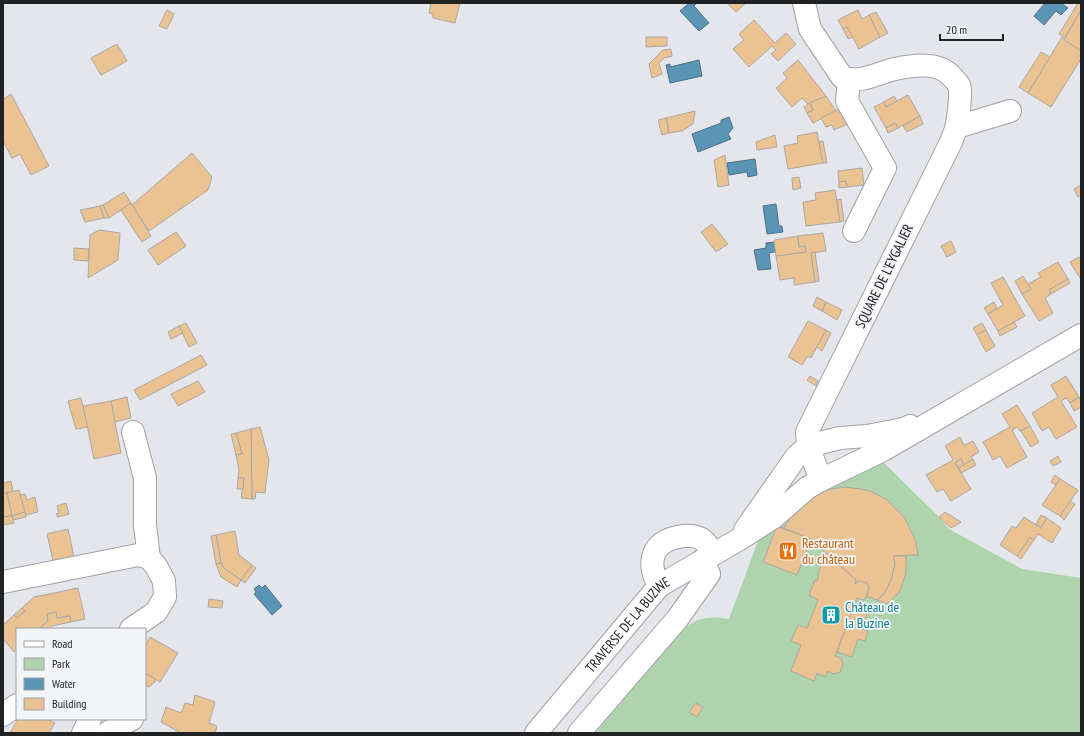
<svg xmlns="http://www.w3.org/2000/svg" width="1084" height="736" viewBox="0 0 1084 736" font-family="'PT Sans Narrow',sans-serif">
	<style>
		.green { fill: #aed3ad }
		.water { fill: #5b95b6; stroke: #4a728a }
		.building { fill: #ebc292; stroke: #aba8a4 }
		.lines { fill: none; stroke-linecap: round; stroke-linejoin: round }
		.minor-casing { stroke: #9fa0a4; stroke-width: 24 }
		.minor { stroke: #fff; stroke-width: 22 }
		.labels { text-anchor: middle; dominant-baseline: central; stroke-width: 3.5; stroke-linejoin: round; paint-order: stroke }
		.street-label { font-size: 14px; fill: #212224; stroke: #f2f4f8 }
		.food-label { font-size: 14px; fill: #c56008; stroke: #f2f4f8; text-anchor: start }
		.culture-label { font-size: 14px; fill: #0d838f; stroke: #f2f4f8; text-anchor: start }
	</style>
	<rect width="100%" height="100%" fill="#e5e6eb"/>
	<path class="green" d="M878,457L939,517L949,529L1022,569L1081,578V733H595L682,630C698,617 709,616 729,619L764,525Z"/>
	<g class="water">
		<polygon points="689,3 695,3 696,4 694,6 709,23 699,31 680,11"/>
		<polygon points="1045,3 1061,3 1068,8 1061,15 1056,11 1044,25 1034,16"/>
		<polygon points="699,60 702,76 670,83 666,65 670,64 670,67"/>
		<polygon points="729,117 733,128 728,134 731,139 698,152 692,134 721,123 721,120"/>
		<polygon points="755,159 757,175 748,177 747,172 729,175 727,163"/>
		<polygon points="776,204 779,226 782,226 783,232 767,234 763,206"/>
		<polygon points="783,241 785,250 769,253 771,269 758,270 754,250 766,248 766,243"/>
		<polygon points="259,585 262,588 265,585 282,606 272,615 254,594 256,592 254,589"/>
	</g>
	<g class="building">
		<polygon points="431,3 460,3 455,23 433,18 433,14 429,13"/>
		<polygon points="727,3 746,3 736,12"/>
		<polygon points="1078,3 1081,3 1081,10 1065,37 1059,34"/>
		<polygon points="167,10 174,14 167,29 159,26"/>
		<polygon points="858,10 862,19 869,15 880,37 859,49 847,27 843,29 838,20"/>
		<polygon points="1081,10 1081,51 1064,40"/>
		<polygon points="876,12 888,33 880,37 869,15"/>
		<polygon points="754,20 775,43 786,33 796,44 778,61 771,54 776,50 772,46 749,67 733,49 744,40 739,34"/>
		<polygon points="847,27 853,37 848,39 843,29"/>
		<polygon points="646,37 667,37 667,46 646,47"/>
		<polygon points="1062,37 1064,38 1064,40 1081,51 1081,59 1051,107 1028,93"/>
		<polygon points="117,44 127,61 101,75 91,58"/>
		<polygon points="671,49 672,56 664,58 659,63 662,74 652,78 649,64 663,50"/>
		<polygon points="1041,52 1050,57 1028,93 1019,87"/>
		<polygon points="798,60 826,96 808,104 802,98 792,107 776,88 787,78 783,73"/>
		<polygon points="11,94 49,166 31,175 20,154 12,158 3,141 3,99"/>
		<polygon points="908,95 920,116 898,128 895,123 886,128 874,107 884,102 886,107"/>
		<polygon points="826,96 836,111 813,123 807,113 813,110 810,103"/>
		<polygon points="894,96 897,101 886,107 884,102"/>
		<polygon points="810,103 813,110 807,113 804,107"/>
		<polygon points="843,107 852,122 834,130 832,125 826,127 821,118"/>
		<polygon points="695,111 693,124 682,131 669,133 666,118"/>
		<polygon points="920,116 923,124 907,132 903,126"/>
		<polygon points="666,118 669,133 662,135 658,120"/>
		<polygon points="895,123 898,128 888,133 886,128"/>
		<polygon points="817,132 823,163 788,169 784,146 798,143 797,136"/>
		<polygon points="775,135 777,147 757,150 756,142"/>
		<polygon points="823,141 827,163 823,163 819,142"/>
		<polygon points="192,153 212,177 208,190 149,231 132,205"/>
		<polygon points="725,155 729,185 718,187 714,160"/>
		<polygon points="862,168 864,185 847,187 846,181 839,182 838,171"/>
		<polygon points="799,177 801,188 793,190 792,178"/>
		<polygon points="846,181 847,187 839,188 839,182"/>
		<polygon points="1081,185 1081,195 1078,197 1074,189"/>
		<polygon points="835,190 840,222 806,226 803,202 816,200 815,193"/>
		<polygon points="124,192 131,203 109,218 103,205"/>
		<polygon points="841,199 844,221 840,222 837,200"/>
		<polygon points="131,203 151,236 142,242 121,210"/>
		<polygon points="103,205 109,218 104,218 100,206"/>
		<polygon points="100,206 104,218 85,222 80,210"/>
		<polygon points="712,224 728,244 716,252 701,232"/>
		<polygon points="99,230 120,233 118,260 88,278 90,235"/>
		<polygon points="176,232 186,246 158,265 148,250"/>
		<polygon points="823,233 826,251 811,253 815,282 794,285 794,278 780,280 776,256 806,252 805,246 799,247 798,236"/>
		<polygon points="798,236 799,247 805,246 806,252 776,256 774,240"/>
		<polygon points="951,241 956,252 947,257 941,246"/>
		<polygon points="74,248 89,249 88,261 74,260"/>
		<polygon points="815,252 819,281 815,282 811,253"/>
		<polygon points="1079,257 1081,261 1081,277 1080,278 1070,262"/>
		<polygon points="1058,262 1068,279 1049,290 1051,294 1045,298 1053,313 1039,321 1022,294 1031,289 1028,284 1041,277 1038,273"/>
		<polygon points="1023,276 1031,289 1022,294 1015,281"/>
		<polygon points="1003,277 1025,316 998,331 988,314 1003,305 991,283"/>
		<polygon points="1068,279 1070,283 1051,294 1049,290"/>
		<polygon points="817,297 826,302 822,311 813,306"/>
		<polygon points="826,302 842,310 837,320 822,311"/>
		<polygon points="994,302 997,308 988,314 984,308"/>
		<polygon points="808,321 826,330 811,358 808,356 802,365 788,357"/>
		<polygon points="1014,322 1017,327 1000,336 998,331"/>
		<polygon points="186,323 197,343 189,347 179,326"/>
		<polygon points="982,323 986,330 977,335 973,328"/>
		<polygon points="179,326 183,333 171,339 168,332"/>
		<polygon points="826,330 831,333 822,351 817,347"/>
		<polygon points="986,330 995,346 986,352 977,335"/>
		<polygon points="201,355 207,365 140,400 134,390"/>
		<polygon points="810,376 818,381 816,386 807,380"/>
		<polygon points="1066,376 1079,397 1070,403 1066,398 1061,401 1077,427 1056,439 1049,427 1042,431 1032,413 1058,397 1051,385"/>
		<polygon points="198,381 205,392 178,406 171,394"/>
		<polygon points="127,397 131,418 114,422 111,401"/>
		<polygon points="1079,397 1081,401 1081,407 1074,411 1070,403"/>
		<polygon points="81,398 88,427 76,429 68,401"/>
		<polygon points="111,401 121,453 94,459 83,406"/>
		<polygon points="1017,405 1030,426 1020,431 1017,427 1012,430 1027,457 1007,468 1000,456 993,460 983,442 1010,427 1002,414"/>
		<polygon points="1030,426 1039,442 1031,447 1021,431"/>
		<polygon points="260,427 269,460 265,493 256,492 255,499 252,499 251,429"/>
		<polygon points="251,429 252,499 241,498 244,478 238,478 239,470 236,455 242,454 236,433"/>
		<polygon points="236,433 242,454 236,455 231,434"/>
		<polygon points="960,437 964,445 973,441 979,452 971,457 973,459 964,465 961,459 955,463 971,489 951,501 943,489 937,492 926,475 953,460 945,446"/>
		<polygon points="1058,456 1061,462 1053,466 1050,461"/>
		<polygon points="961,459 964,465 959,468 955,463"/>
		<polygon points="973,459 976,465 961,473 959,468"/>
		<polygon points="1055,475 1060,479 1056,485 1051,482"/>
		<polygon points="238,478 244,478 243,489 237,489"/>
		<polygon points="1060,479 1078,490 1060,516 1042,505"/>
		<polygon points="11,481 13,491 3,494 3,483"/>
		<polygon points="844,487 861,489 870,491 887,500 904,517 915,539 918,555 894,556 895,564 891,581 883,595 877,600 866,596 869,588 867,583 859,581 855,584 856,580 811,539 784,528 792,515 811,498 827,490"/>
		<polygon points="19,490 25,512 12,516 7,493"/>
		<polygon points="7,493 12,516 3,517 3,494"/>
		<polygon points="25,494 27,500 35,497 38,512 26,515 20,495"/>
		<polygon points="1070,501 1075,504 1064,520 1060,516"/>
		<polygon points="66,503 69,514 58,517 56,514 59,513 57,506"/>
		<polygon points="25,512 26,517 13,520 12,516"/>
		<polygon points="945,512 961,522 951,528 939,517"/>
		<polygon points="1041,515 1047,518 1041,528 1036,524"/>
		<polygon points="12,516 14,523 3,525 3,517"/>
		<polygon points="1024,517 1041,528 1047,518 1061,528 1052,543 1038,534 1034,540 1030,537 1017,556 1000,545 1012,526 1016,528"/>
		<polygon points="777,526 811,539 797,575 763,562"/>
		<polygon points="68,529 75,561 54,565 47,534"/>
		<polygon points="235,531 239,555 252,565 241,580 224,568 221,563 216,535"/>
		<polygon points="216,535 221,563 216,564 211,536"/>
		<polygon points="1030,537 1034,540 1021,559 1017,556"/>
		<polygon points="826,553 856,580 855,584 859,581 867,583 869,588 866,598 862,600 857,598 835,656 841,658 843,664 840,672 834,674 828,671 825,677 817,673 814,681 791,671 801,645 791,641 798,625 807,628 818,600 809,595 815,580 817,581 819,573 818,573"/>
		<polygon points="894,556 906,556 906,573 900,591 888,604 877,600 883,595 891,581 895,564"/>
		<polygon points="221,563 224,568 241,580 237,587 221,577 216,564"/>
		<polygon points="252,565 256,568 245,583 241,580"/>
		<polygon points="78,588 85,619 71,622 70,616 57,618 56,612 47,614 48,621 39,629 17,629 17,649 14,652 3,639 3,625 14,615 17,618 25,611 22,608 34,597"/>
		<polygon points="209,599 223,601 222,608 208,607"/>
		<polygon points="854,606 868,611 862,629 868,631 865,641 858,639 852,657 837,652"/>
		<polygon points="22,608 25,611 17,618 14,615"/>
		<polygon points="56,612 57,618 70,616 71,622 52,626 49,629 39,629 48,621 47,614"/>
		<polygon points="150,637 178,653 160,682 145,673 145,646"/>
		<polygon points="145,673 155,679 155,682 149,687 145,685"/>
		<polygon points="195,695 215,702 209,723 217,726 215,733 181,733 161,722 166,707 181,713 185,703 193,705"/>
		<polygon points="696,703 703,707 697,717 689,712"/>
		<polygon points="18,719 47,719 55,723 49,733 10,733"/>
	</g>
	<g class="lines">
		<g class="minor-casing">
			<g id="minor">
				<path d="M804,3L810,29L842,77C861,84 877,73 895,69C914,65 940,61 953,78C955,80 957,82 959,85C962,91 958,121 956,128C955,133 952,138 951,142L807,432L808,446L821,480"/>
				<polyline points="849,80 847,101 885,168 854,231"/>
				<polyline points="957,127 1010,111"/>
				<polyline points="133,432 145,478 145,525 149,558"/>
				<polyline points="745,530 796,457 808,446 840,438 867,436 903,429 910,426"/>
				<polyline points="3,582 138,555 149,558 156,566 164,581 165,597 156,612 131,629"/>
				<path d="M659,586C653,575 649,562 656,550C664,537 692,531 704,541C708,544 710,551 712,554"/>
				<polyline points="3,715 17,705"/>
				<polyline points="83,733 90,719"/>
				<polyline points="107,733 132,719"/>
				<path id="s1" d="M536,733L659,586L738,540L774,517L807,488L821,480L883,450L1081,335"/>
				<polyline points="579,733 678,618 709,574 703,560"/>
			</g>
		</g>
		<use href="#minor" class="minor"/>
	</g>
	<defs>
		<g id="restaurant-square" transform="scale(1)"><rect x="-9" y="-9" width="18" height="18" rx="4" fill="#e8710a" stroke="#f2f4f8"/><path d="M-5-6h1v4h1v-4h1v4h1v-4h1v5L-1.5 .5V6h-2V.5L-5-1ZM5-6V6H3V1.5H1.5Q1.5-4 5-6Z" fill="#fff"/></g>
		<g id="building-square" transform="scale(1)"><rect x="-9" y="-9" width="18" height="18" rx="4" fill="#0f9aa8" stroke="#f2f4f8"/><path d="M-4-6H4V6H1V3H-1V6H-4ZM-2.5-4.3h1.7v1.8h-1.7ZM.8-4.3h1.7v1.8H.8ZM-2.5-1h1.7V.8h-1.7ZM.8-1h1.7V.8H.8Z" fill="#fff"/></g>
	</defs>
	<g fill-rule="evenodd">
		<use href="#restaurant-square" x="788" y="551"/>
		<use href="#building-square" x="831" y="615"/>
	</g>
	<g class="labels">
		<g class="street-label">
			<text transform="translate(884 276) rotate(-64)">SQUARE DE L'EYGALIER</text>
			<text stroke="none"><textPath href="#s1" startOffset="142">TRAVERSE DE LA BUZINE</textPath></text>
		</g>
		<g class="food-label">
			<text x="802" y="543">Restaurant<tspan x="802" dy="16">du château</tspan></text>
		</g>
		<g class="culture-label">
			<text x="845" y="607">Château de<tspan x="845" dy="16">la Buzine</tspan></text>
		</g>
	</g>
	<rect width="1084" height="736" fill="none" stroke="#212224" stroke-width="8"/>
	<rect x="16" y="628" width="130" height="92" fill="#f2f4f8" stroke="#9ea0a3"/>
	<rect x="24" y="641" width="20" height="6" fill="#ffffff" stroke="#9ea0a3"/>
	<text x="52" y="648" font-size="12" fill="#212224">Road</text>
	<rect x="24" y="658" width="20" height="12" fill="#aed3ad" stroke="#9ea0a3"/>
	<text x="52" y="668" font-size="12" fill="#212224">Park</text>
	<rect x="24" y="678" width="20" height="12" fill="#5b95b6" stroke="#9ea0a3"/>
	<text x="52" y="688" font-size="12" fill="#212224">Water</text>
	<rect x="24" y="698" width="20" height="12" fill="#ebc292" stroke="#9ea0a3"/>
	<text x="52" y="708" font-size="12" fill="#212224">Building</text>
	<path d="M940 34v6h63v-6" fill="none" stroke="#212224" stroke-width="2"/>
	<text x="946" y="34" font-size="12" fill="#212224" stroke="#f2f4f8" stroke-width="3" paint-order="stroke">20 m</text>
</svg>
